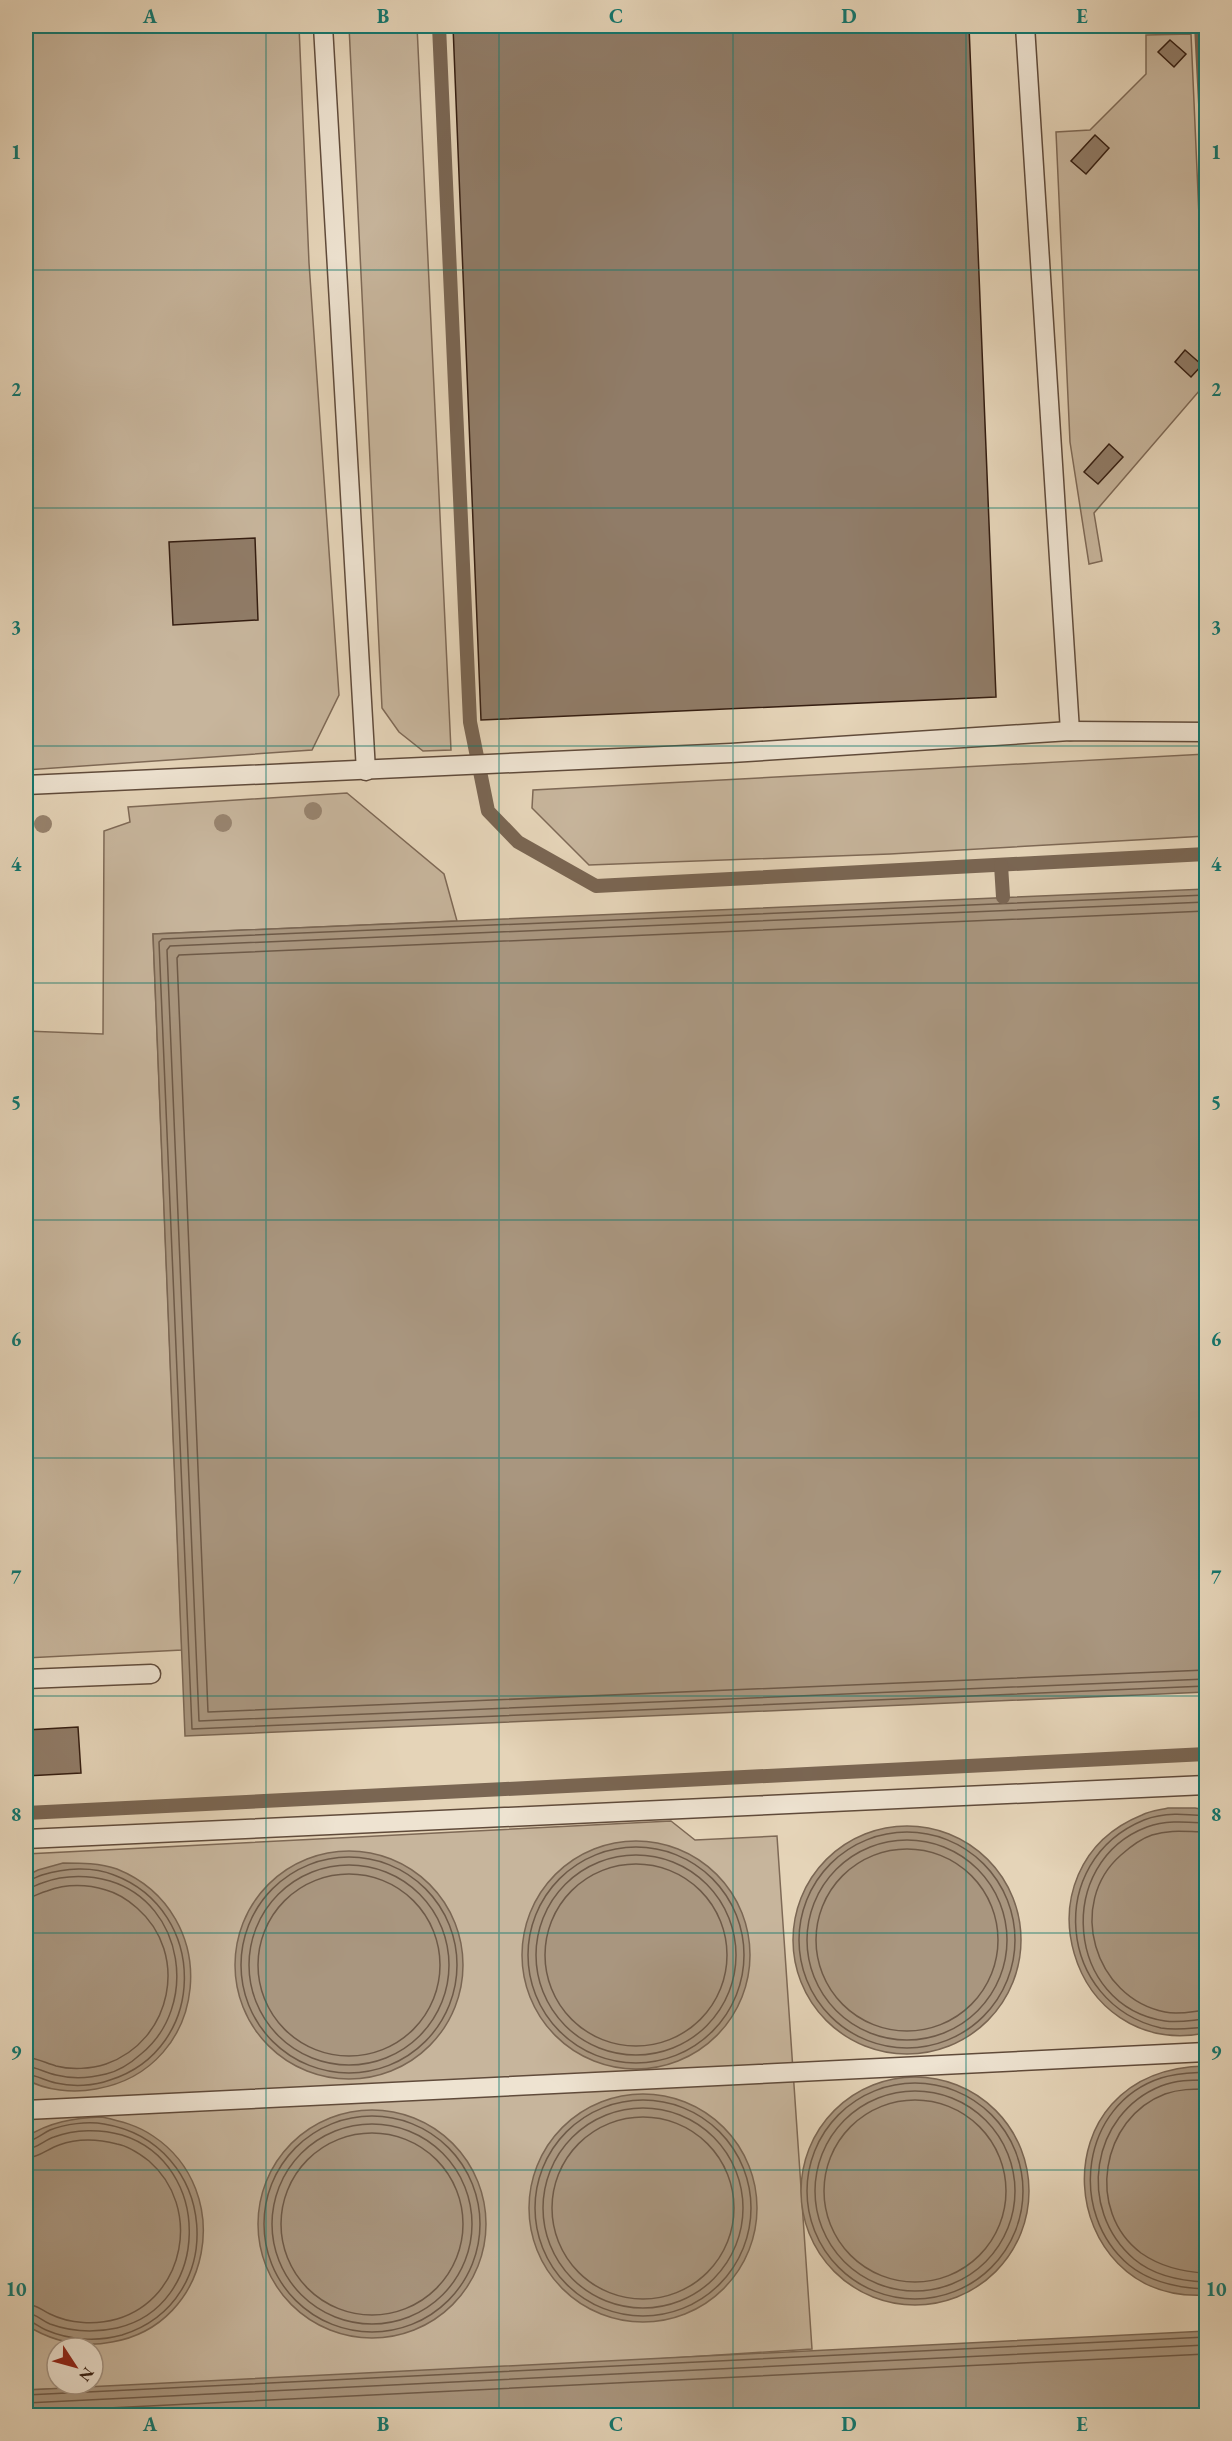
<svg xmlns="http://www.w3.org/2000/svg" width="1232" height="2441" viewBox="0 0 1232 2441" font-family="'EB Garamond',serif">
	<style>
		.green { fill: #c7b59c; stroke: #7e6956; stroke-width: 1.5; fill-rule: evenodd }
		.water { fill: #a9967f; stroke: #7a6653; stroke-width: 1.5 }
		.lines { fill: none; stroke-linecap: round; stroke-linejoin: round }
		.shore { stroke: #6e5a48; stroke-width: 1.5 }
		.stream { stroke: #7a6653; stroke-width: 14 }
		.building { fill: #907c68; stroke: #341d11; stroke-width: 1.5 }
		.service-casing { stroke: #604b3b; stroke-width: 21 }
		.service { stroke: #eee3d1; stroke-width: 18 }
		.tree { fill: #98846f }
		.grid { fill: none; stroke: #0f766e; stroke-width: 1.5; stroke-opacity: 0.55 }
		.neatline { fill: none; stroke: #0f766e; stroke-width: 2 }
		.grid-label { font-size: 20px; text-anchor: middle; font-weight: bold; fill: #0f766e }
	</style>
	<rect width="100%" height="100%" fill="#e5d4b8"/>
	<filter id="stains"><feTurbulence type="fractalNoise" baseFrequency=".00333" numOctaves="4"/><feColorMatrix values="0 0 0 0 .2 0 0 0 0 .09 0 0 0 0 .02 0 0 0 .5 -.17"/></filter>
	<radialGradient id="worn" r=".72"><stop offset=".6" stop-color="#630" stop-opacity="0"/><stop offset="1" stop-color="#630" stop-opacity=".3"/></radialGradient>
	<g class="green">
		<polygon points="26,26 299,26 309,263 339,695 312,750 26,770"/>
		<polygon points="349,26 417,26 451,750 423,751 399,732 382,708"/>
		<polygon points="1191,34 1204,329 1206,329 1206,383 1094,513 1102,561 1089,564 1070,442 1056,132 1090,130 1146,74 1146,35"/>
		<polygon points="1206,754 1206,836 890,854 589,865 532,808 533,790"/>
		<polygon points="347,793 444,874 457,921 153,934 182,1650 26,1658 26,1031 103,1034 104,831 130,822 128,807"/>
		<path d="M671,1821L695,1840L777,1836L812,2349L425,2374L26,2390V1854ZM57,2348H93V2384H57Z"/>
	</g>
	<g class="water">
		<polygon points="1206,889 1206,1692 185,1736 153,934"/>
		<path d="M1168,1808H1195L1206,1810V2033C1069,2060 1013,1867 1142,1815C1150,1811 1160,1810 1168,1808Z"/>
		<circle cx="907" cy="1940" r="114"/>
		<circle cx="636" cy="1955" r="114"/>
		<circle cx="349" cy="1965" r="114"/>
		<path d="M63,1863C81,1863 100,1863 117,1869C225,1913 211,2069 96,2089C74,2093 45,2091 26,2079V1876L38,1870Z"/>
		<path d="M1206,2066V2295C1055,2304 1033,2069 1206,2066Z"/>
		<circle cx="915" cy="2191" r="114"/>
		<circle cx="643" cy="2208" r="114"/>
		<circle cx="372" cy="2224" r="114"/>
		<path d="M102,2117C120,2121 137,2125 153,2136C236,2191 212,2325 112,2342C81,2348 53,2342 26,2325V2137C50,2122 73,2118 102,2117Z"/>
		<polygon points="1206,2331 1206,2415 26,2415 26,2390"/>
	</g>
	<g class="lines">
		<g class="shore">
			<polyline points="1206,895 162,939 159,942 192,1729 1206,1686"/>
			<polyline points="1206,902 170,946 167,950 199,1721 1206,1679"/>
			<polyline points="1206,911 179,955 177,958 208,1712 1206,1670"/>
			<path d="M1206,1816C1185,1814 1164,1812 1144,1820C1044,1861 1057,2004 1161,2028C1177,2031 1191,2028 1206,2027"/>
			<path d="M1206,1823C1186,1822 1167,1820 1147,1827C1054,1862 1065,2006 1165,2021C1180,2023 1192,2020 1206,2019"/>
			<path d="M1206,1832C1187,1832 1171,1829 1152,1835C1140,1839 1130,1847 1121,1855C1066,1903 1094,1998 1165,2012C1180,2015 1193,2011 1206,2010"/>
			<circle cx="907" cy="1940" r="108"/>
			<circle cx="907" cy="1940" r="100"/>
			<circle cx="636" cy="1955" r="108"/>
			<circle cx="907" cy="1940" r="91"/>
			<circle cx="636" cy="1955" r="100"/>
			<circle cx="349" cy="1965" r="108"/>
			<circle cx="636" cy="1955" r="91"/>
			<circle cx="349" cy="1965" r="100"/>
			<circle cx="349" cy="1965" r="91"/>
			<path d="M26,1881C32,1880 36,1877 42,1875C65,1868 92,1866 114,1875C209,1911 208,2049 110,2080C94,2086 73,2087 56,2083C46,2081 36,2075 26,2074"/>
			<path d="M26,1889C32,1888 36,1885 42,1883C64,1875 88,1875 110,1881C185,1904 199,2007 141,2054C131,2063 119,2071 106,2074C90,2078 72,2079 56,2075C46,2073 36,2067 26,2066"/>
			<path d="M26,1898C34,1897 39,1893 47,1891C66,1884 86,1884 106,1890C117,1893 128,1900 137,1908C190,1954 172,2041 106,2064C91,2069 71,2070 56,2066C46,2063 36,2058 26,2057"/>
			<path d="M1206,2072C1191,2073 1176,2073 1161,2078C1081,2104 1067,2213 1129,2265C1151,2283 1179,2288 1206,2289"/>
			<path d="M1206,2080C1191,2080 1176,2080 1161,2086C1091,2114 1076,2209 1134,2259C1154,2276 1181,2281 1206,2282"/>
			<circle cx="915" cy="2191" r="108"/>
			<path d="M1206,2089C1193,2089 1179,2089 1165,2094C1101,2118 1085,2211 1141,2253C1161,2267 1183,2272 1206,2273"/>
			<circle cx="915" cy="2191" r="100"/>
			<circle cx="915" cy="2191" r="91"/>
			<circle cx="643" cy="2208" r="108"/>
			<circle cx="643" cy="2208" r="100"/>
			<circle cx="372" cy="2224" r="108"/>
			<circle cx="643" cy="2208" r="91"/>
			<circle cx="372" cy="2224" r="100"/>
			<circle cx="372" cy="2224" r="91"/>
			<path d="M26,2142C34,2141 42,2134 50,2130C65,2124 88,2121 104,2124C218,2143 231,2301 122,2335C97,2342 69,2340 46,2330C38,2327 33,2321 26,2320"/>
			<path d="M26,2149C37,2149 44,2140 54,2137C75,2129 101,2129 122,2135C214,2164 211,2306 117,2328C94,2333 72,2332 50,2324C41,2320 35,2313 26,2313"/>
			<path d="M26,2158C39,2158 47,2149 59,2145C78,2138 98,2139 117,2144C129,2146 140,2154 149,2161C202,2207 186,2298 117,2319C96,2325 70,2324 50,2314C41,2310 36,2304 26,2304"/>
			<polyline points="26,2395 1206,2337"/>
			<polyline points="26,2403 1206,2345"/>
			<polyline points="26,2412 1206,2354"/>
		</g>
		<g class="stream">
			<polyline points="439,26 470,722 488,811 518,842 596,886 1206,854"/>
			<polyline points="1201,26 1206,124"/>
			<polyline points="1001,865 1003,897"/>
			<polyline points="26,1813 1206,1754"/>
		</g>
	</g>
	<g class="building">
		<polygon points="453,26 969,26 996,697 481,720"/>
		<polygon points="1170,40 1186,54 1174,67 1158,52"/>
		<polygon points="1095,135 1109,148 1086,174 1071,161"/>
		<polygon points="1185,350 1202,365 1191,377 1175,362"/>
		<polygon points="1109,444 1123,457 1098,484 1084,472"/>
		<polygon points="255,538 258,620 173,625 169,542"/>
		<polygon points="78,1727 81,1773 26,1776 26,1730"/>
	</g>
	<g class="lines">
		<g class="service-casing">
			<g id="service">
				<polyline points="323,26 366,771"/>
				<polyline points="1025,26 1070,731"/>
				<polyline points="26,785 731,753 1070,731 1206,732"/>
				<polyline points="26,1679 151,1674"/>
				<polyline points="26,1839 1206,1785"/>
				<polyline points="26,2110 1206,2052"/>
			</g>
		</g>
		<use href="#service" class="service"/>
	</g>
	<g class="tree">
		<circle cx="313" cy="811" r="9"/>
		<circle cx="223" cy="823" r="9"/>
		<circle cx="43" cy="824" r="9"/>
	</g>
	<path class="grid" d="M266,26V2416M499,26V2416M733,26V2416M966,26V2416M26,270H1206M26,508H1206M26,746H1206M26,983H1206M26,1220H1206M26,1458H1206M26,1696H1206M26,1933H1206M26,2170H1206"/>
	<rect width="1232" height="2441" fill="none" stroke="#e5d4b8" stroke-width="66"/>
	<g transform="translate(75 2366) rotate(126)"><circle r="28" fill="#eee3d1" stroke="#a49484" stroke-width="1.5"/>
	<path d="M0-4.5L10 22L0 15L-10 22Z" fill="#8f2418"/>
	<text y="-9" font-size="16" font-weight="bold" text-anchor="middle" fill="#341d11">N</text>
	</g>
	<rect x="33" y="33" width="1166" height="2375" class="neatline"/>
	<g class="grid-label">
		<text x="150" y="23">A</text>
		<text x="383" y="23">B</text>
		<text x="616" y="23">C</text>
		<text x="849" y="23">D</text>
		<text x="1082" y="23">E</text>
		<text x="16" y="159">1</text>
		<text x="1216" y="159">1</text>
		<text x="16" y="396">2</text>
		<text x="1216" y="396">2</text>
		<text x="16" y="634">3</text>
		<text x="1216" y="634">3</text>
		<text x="16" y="871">4</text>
		<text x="1216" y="871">4</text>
		<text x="16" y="1109">5</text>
		<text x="1216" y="1109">5</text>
		<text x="16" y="1346">6</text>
		<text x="1216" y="1346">6</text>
		<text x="16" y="1584">7</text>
		<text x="1216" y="1584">7</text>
		<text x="16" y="1821">8</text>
		<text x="1216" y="1821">8</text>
		<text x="16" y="2059">9</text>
		<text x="1216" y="2059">9</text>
		<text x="16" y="2296">10</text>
		<text x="1216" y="2296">10</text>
		<text x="150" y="2431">A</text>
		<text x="383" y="2431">B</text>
		<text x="616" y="2431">C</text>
		<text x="849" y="2431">D</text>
		<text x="1082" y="2431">E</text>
	</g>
	<rect width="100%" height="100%" filter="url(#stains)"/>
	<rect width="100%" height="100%" fill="url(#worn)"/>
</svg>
